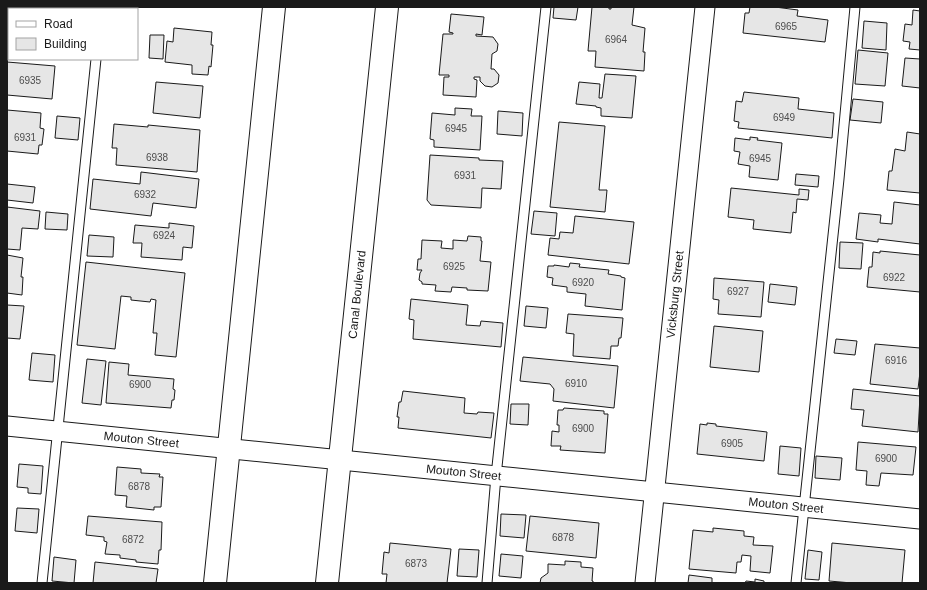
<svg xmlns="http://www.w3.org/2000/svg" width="927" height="590" viewBox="0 0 927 590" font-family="Helvetica,sans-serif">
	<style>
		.building { fill: #e6e6e6; stroke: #1a1a1a }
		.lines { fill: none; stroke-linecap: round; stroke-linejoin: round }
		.lane-casing { stroke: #1a1a1a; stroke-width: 11 }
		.street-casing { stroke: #1a1a1a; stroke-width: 21 }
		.secondary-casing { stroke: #1a1a1a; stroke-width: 24 }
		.lane { stroke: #fff; stroke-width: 9 }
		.street { stroke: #fff; stroke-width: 19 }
		.secondary { stroke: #fff; stroke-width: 22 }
		.labels { text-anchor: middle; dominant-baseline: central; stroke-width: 3; stroke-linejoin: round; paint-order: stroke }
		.number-label { font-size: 10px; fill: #4d4d4d }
		.street-label { font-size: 12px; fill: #1a1a1a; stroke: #fff }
	</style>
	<rect width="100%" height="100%" fill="#fff"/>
	<g class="building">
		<polygon points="70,7 93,7 92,9 70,9"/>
		<polygon points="554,7 578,7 576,20 553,18"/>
		<polygon points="592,7 609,7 609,9 611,9 611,7 634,7 632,25 645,28 643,52 645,52 644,71 595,67 596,51 588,51"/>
		<polygon points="750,7 775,7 798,10 797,16 828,20 825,42 743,33 745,13 749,13"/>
		<polygon points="913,10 920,11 920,50 909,49 910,42 903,41 905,24 912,25"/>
		<polygon points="451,14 484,17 482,35 476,34 476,36 493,37 498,44 497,51 492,54 491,69 494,69 499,75 498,83 492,87 485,86 480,81 480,77 474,77 474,79 477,80 476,97 443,95 444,77 449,77 449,75 439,75 443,34 453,34 453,33 449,32"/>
		<rect x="7" y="15" width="2" height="31"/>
		<polygon points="864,21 887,23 886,50 862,48"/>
		<polygon points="174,28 212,32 211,45 213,45 211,67 209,66 208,75 192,74 192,65 165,62 167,41 173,42"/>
		<polygon points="150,35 164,35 163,59 149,58"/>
		<polygon points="858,50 888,53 885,86 855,84"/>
		<polygon points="905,58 920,59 920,88 902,86"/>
		<polygon points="7,62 55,66 52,99 7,95"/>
		<polygon points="605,74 636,76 632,118 601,116 601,108 596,107 596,106 576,104 579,82 600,84 599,98 602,98"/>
		<polygon points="156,82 203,86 200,118 153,113"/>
		<polygon points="744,92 799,98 798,109 834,113 832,138 738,128 739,122 734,121 736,101 742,102"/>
		<polygon points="853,99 883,102 881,123 850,120"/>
		<polygon points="455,108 472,109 471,116 482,116 480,150 434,147 434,140 430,139 432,113 455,115"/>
		<polygon points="7,110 41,113 40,128 44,129 42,145 39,145 38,154 7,151"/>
		<polygon points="498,111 523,113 522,136 497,134"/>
		<polygon points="57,116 80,118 78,140 55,138"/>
		<polygon points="559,122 605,126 599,190 607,190 605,212 550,207"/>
		<polygon points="114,124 148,127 148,125 200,130 197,172 116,165 117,148 112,148"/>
		<polygon points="907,132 920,134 920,193 887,190 889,171 892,171 895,149 905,151"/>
		<polygon points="750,137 758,138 757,140 782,143 778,180 749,177 750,166 738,164 740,152 734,151 735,138 750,140"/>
		<polygon points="430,155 479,158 479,160 503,161 501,189 482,188 481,208 431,205 427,200"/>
		<polygon points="141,172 199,179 196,208 153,203 151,216 90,209 93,179 140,184"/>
		<polygon points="796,174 819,176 818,187 795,185"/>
		<polygon points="7,184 35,187 33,203 7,200"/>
		<polygon points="731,188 799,195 799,189 809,190 808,200 797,199 796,213 793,212 791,233 753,229 754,220 728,217"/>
		<polygon points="894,202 920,205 920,244 878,239 878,242 856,239 859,213 881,215 880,223 892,224"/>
		<polygon points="7,207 40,211 38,229 22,228 20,250 7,249"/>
		<polygon points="534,211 557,213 555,236 531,234"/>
		<polygon points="46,212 68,214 67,230 45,229"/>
		<polygon points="575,216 634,222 629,264 548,255 550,238 559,239 560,232 573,233"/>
		<polygon points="169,223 194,226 192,248 183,247 182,260 141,257 142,243 133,243 135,225 169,228"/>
		<polygon points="89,235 114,237 113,257 87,256"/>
		<polygon points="468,236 481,237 481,241 482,241 480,261 491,262 488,291 467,290 467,288 452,287 451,292 435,291 436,285 422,284 422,282 419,280 420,273 422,270 417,270 418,259 421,259 422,240 442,241 441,248 453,249 453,240 467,241"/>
		<polygon points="840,242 863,243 861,269 839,268"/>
		<polygon points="880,251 920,255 920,292 867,287 869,267 872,267 873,252 880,253"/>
		<polygon points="7,255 23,258 21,277 23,277 22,295 7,293"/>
		<polygon points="86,262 185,273 176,357 155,355 157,333 153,333 156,300 151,299 150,302 131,300 131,297 121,296 115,349 77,345"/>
		<polygon points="570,263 580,264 579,267 609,270 608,274 621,276 621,277 625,278 622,310 585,306 586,294 567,292 567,287 552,285 553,278 547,277 548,266 554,266 554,265 569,267"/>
		<polygon points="714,278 764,282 761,317 718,314 719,300 713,299"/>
		<polygon points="770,284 797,287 795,305 768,302"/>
		<polygon points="411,299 468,305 466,325 480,326 481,321 503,323 501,347 413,339 414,320 409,319"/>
		<polygon points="7,305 24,306 20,339 7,338"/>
		<polygon points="526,306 548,308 546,328 524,326"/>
		<polygon points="568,314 623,318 621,338 619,338 618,346 611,346 610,359 573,356 574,334 566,333"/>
		<polygon points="714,326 763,331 759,372 710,367"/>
		<polygon points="836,339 857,341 855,355 834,353"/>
		<polygon points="875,344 920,348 920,372 918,389 870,384"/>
		<polygon points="32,353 55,355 53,382 29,380"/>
		<polygon points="523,357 618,366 614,408 553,401 554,389 550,384 520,381"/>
		<polygon points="87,359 106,361 101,405 82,403"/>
		<polygon points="109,362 129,364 128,375 174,379 173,389 175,390 174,400 172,400 171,408 106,403"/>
		<polygon points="853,389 920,396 918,432 862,426 864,410 851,409"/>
		<polygon points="403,391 465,398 464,413 477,414 478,412 494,413 491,438 398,428 399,417 397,417 399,402 401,402"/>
		<polygon points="511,404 529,404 528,425 510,424"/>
		<polygon points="564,408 604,411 604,414 608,414 605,453 560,450 561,446 551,446 552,431 559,432 559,425 557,425 558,410 563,410"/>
		<polygon points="707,423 716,424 716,426 767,432 764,461 697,454 700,424 707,425"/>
		<polygon points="858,442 916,447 913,475 881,473 879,486 866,485 867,471 856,470"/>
		<polygon points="780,446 801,448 799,476 778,474"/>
		<polygon points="816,456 842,458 840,480 815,478"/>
		<polygon points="19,464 43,466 41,494 28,493 28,488 17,487"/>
		<polygon points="117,467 141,469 141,473 160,474 159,477 163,477 161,507 154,507 154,510 126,507 127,496 115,495"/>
		<polygon points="17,508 39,509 37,533 15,531"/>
		<polygon points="501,514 526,515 524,538 500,536"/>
		<polygon points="88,516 162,522 161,550 159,550 158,564 136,562 136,560 120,558 120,555 105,554 107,542 104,541 104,537 86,535"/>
		<polygon points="530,516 599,523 596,558 526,551"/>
		<polygon points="713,528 744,531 744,536 754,537 753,545 773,546 770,573 750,571 751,556 742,555 741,562 737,562 736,573 689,569 693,530 713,532"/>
		<polygon points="390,543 451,549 447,583 386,583 387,574 382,574 384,552 389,553"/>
		<polygon points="832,543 905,550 902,583 852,583 829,581"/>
		<polygon points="459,549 479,550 477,577 457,576"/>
		<polygon points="808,550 822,552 819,580 805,579"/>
		<polygon points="501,554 523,556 521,578 499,576"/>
		<polygon points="54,557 76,560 74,583 52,581"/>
		<polygon points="565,561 581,562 581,567 593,568 592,581 593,581 593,583 540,583 541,578 548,573 548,564 565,565"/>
		<polygon points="95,562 158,569 156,583 93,583"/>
		<polygon points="689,575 712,578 712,583 688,583"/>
		<polygon points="755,579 764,581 764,583 765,583 745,583 746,581 755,582"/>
	</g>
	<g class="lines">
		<g class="lane-casing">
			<g id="lane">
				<polyline points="101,9 101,7"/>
				<polyline points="42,583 96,59"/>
				<polyline points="487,583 496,476 546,7"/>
				<polyline points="796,583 839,179 855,7"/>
			</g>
		</g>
		<g class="street-casing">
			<g id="street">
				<path id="s1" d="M7,426L920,519"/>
				<path id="s2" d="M645,583L705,7"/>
			</g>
		</g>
		<g class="secondary-casing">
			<g id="secondary">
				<polyline points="215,583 274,7"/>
				<path id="s3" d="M327,583L387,7"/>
			</g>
		</g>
		<use href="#lane" class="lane"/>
		<use href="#street" class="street"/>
		<use href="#secondary" class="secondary"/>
	</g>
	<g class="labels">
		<g class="number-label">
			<text x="786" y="26">6965</text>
			<text x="616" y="39">6964</text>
			<text x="30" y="80">6935</text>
			<text x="784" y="117">6949</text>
			<text x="456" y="128">6945</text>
			<text x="25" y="137">6931</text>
			<text x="157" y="157">6938</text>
			<text x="760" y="158">6945</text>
			<text x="465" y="175">6931</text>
			<text x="145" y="194">6932</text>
			<text x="164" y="235">6924</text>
			<text x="454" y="266">6925</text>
			<text x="894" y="277">6922</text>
			<text x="583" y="282">6920</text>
			<text x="738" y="291">6927</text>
			<text x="896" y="360">6916</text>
			<text x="576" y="383">6910</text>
			<text x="140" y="384">6900</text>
			<text x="583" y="428">6900</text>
			<text x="732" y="443">6905</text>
			<text x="886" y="458">6900</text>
			<text x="139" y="486">6878</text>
			<text x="563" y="537">6878</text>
			<text x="133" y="539">6872</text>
			<text x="416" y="563">6873</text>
		</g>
		<g class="street-label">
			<text stroke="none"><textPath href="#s3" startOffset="290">Canal Boulevard</textPath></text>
			<text stroke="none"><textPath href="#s2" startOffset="290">Vicksburg Street</textPath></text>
			<text stroke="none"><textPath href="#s1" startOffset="135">Mouton Street</textPath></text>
			<text stroke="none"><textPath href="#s1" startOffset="459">Mouton Street</textPath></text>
			<text stroke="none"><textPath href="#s1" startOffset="783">Mouton Street</textPath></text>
		</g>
	</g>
	<rect width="927" height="590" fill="none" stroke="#1a1a1a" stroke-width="16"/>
	<rect x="8" y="8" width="130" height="52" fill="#ffffff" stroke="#a3a3a3"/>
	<rect x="16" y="21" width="20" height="6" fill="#ffffff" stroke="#a3a3a3"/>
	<text x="44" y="28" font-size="12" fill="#1a1a1a">Road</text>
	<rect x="16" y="38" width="20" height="12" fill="#e6e6e6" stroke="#a3a3a3"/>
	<text x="44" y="48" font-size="12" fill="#1a1a1a">Building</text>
</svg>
